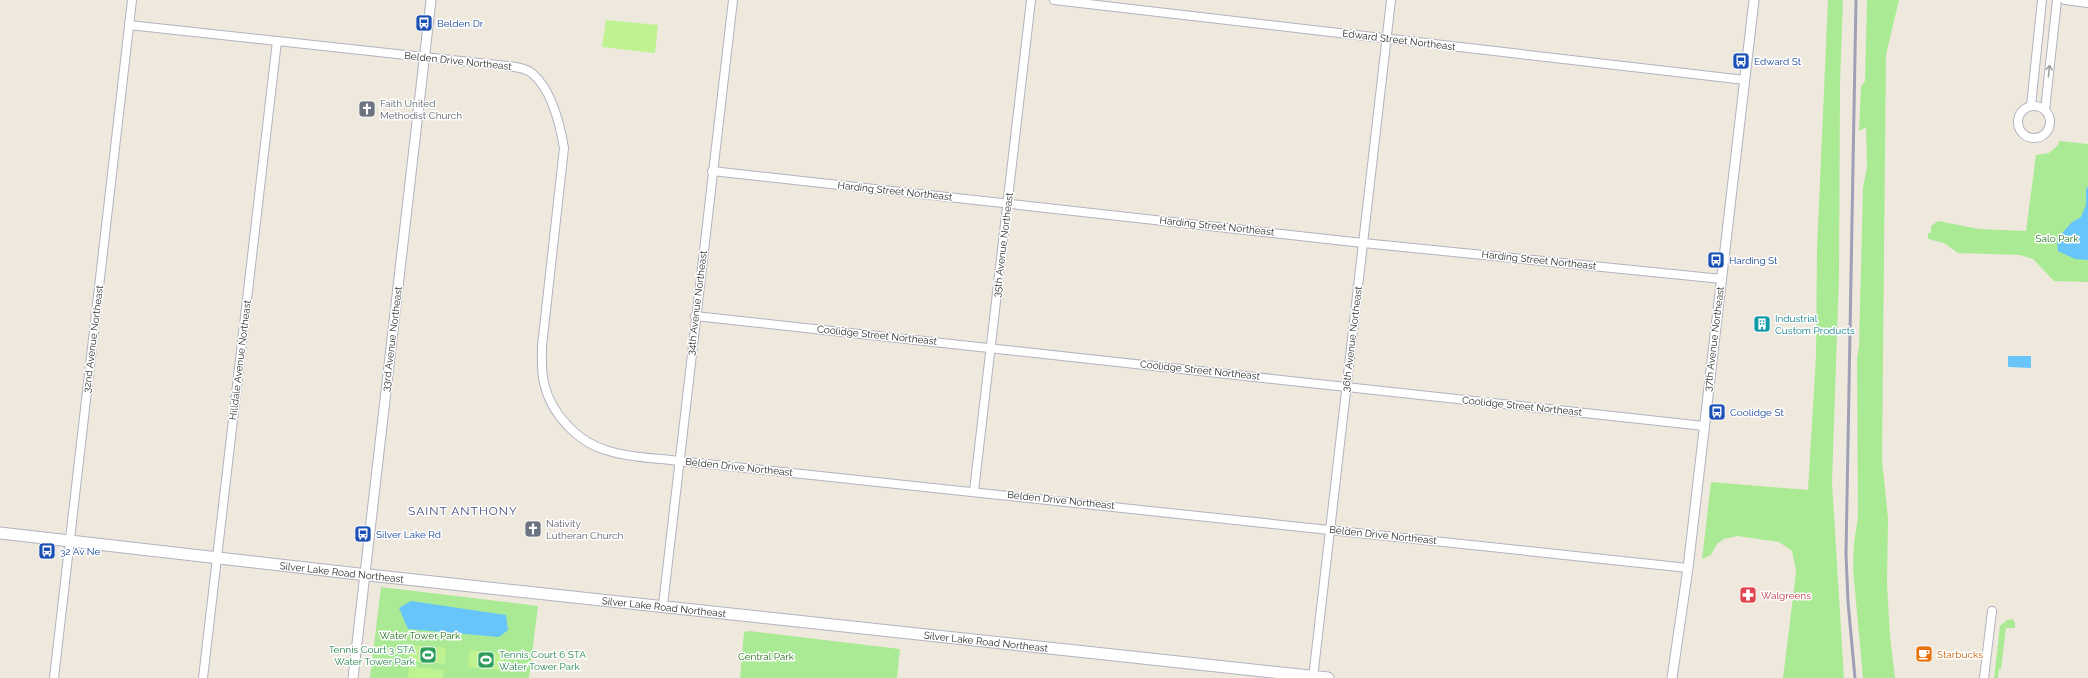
<svg xmlns="http://www.w3.org/2000/svg" width="2088" height="678" viewBox="0 0 2088 678" font-family="Raleway,sans-serif">
	<style>
		.green { fill: #aaea95 }
		.pitch { fill: #bff290 }
		.water { fill: #67c5f9 }
		.lines { fill: none; stroke-linecap: round; stroke-linejoin: round }
		.minor-casing { stroke: #b1b2c1; stroke-width: 10 }
		.tertiary-casing { stroke: #b1b2c1; stroke-width: 11 }
		.secondary-casing { stroke: #b1b2c1; stroke-width: 13 }
		.minor { stroke: #fff; stroke-width: 8 }
		.tertiary { stroke: #fff; stroke-width: 9 }
		.secondary { stroke: #fff; stroke-width: 11 }
		.rail { stroke: #9fa0b8; stroke-width: 3 }
		.oneway { stroke: #a0a0a0 }
		.labels { text-anchor: middle; dominant-baseline: central; stroke-width: 3; stroke-linejoin: round; paint-order: stroke }
		.transit-label { font-size: 10px; fill: #164399; stroke: #fff; text-anchor: start }
		.street-label { font-size: 10px; fill: #2c2c2c; stroke: #fff }
		.worship-label { font-size: 10px; fill: #5b616d; stroke: #fff; text-anchor: start }
		.park-label { font-size: 10px; fill: #1f7114; stroke: #fff }
		.culture-label { font-size: 10px; fill: #0d838f; stroke: #fff; text-anchor: start }
		.health-label { font-size: 10px; fill: #be3a42; stroke: #fff; text-anchor: start }
		.leisure-label { font-size: 10px; fill: #27864d; stroke: #fff; text-anchor: end }
		.food-label { font-size: 10px; fill: #c56008; stroke: #fff; text-anchor: start }
		.quarter-label { font-size: 12px; letter-spacing: 1px; fill: #484d81; stroke: #fff }
	</style>
	<rect width="100%" height="100%" fill="#efe9dd"/>
	<g class="green">
		<polygon points="1828,0 1843,0 1840,83 1839,275 1832,482 1844,678 1783,678 1795,581 1796,570 1792,551 1779,542 1737,536 1724,539 1717,544 1711,555 1702,559 1711,482 1808,490 1816,356 1817,249"/>
		<polygon points="1867,0 1899,0 1886,55 1882,460 1888,518 1887,583 1890,636 1895,678 1863,678 1853,569 1854,543 1858,516 1857,358 1859,346 1863,188 1867,167 1866,127 1859,131 1861,87 1865,81"/>
		<polygon points="2059,141 2088,144 2088,282 2054,281 2033,259 2020,255 1958,253 1944,243 1928,239 1928,233 1931,233 1931,226 1938,221 1979,229 2026,231 2036,155 2049,153 2058,145"/>
		<polygon points="381,587 538,606 529,678 370,678"/>
		<polygon points="2012,619 2015,622 2015,628 2006,628 2001,669 1999,669 1998,678 1994,678 2000,626 2007,620"/>
		<polygon points="749,631 900,649 897,678 740,678 744,632"/>
	</g>
	<g class="pitch">
		<polygon points="606,20 658,25 655,53 602,47"/>
		<polygon points="411,645 446,648 445,664 409,661"/>
		<polygon points="470,650 505,654 503,670 468,667"/>
		<polygon points="409,666 444,670 443,678 408,678"/>
	</g>
	<g class="water">
		<polygon points="2088,186 2088,260 2075,259 2058,251 2057,239 2072,222 2081,217 2086,205 2086,189"/>
		<polygon points="2008,356 2031,356 2031,368 2008,367"/>
		<polygon points="411,601 506,615 508,630 499,637 408,629 399,608"/>
	</g>
	<g class="lines">
		<g class="minor-casing">
			<g id="minor">
				<polyline points="1054,0 1745,80"/>
				<polyline points="2065,0 2088,3"/>
				<path d="M129,25L507,66C516,67 526,68 533,74C552,91 560,124 564,148L542,346C542,359 541,371 544,383C551,414 578,443 609,451C631,458 656,458 679,461L1688,568"/>
				<polyline points="2031,106 2042,0"/>
				<circle cx="2034" cy="122" r="16"/>
				<polyline points="2045,110 2057,0"/>
				<polyline points="712,171 1363,243 1722,279"/>
				<polyline points="695,316 1704,426"/>
				<polyline points="974,491 1031,0"/>
				<polyline points="663,605 733,0"/>
				<polyline points="54,678 132,0"/>
				<polyline points="203,678 277,41"/>
				<polyline points="1313,678 1391,0"/>
				<polyline points="1984,678 1992,611"/>
			</g>
		</g>
		<g class="tertiary-casing">
			<g id="tertiary">
				<polyline points="353,678 431,0"/>
				<polyline points="1672,678 1688,568 1754,0"/>
			</g>
		</g>
		<g class="secondary-casing">
			<g id="secondary">
				<path id="s1" d="M0,533L350,573L1328,678"/>
			</g>
		</g>
		<use href="#minor" class="minor"/>
		<use href="#tertiary" class="tertiary"/>
		<use href="#secondary" class="secondary"/>
		<polyline class="rail" points="1855,678 1848,602 1846,554 1856,0"/>
	</g>
	<defs><path id="oneway-shaft" d="M-6 0H5M1.5-3L5.5 0L1.5 3" fill="none" stroke-width="1.6" stroke-linecap="round" stroke-linejoin="round"/></defs>
	<use class="oneway" href="#oneway-shaft" transform="translate(2049 71) rotate(-84)"/>
	<defs>
		<g id="bus-square" transform="scale(0.9)"><rect x="-9" y="-9" width="18" height="18" rx="4" fill="#1a4fb4" stroke="#fff"/><path d="M-5-6H5V4H4V6H2V4H-2V6H-4V4H-5ZM-3.5-4V0h7V-4ZM-3.5 1.2v1.5H-2V1.2ZM2 1.2v1.5H3.5V1.2Z" fill="#fff"/></g>
		<g id="church-square" transform="scale(0.9)"><rect x="-9" y="-9" width="18" height="18" rx="4" fill="#6b7280" stroke="#fff"/><path d="M-1.2-6h2.4v3.5h3.3v2.4h-3.3V6h-2.4V-.1h-3.3v-2.4h3.3Z" fill="#fff"/></g>
		<g id="building-square" transform="scale(0.9)"><rect x="-9" y="-9" width="18" height="18" rx="4" fill="#0f9aa8" stroke="#fff"/><path d="M-4-6H4V6H1V3H-1V6H-4ZM-2.5-4.3h1.7v1.8h-1.7ZM.8-4.3h1.7v1.8H.8ZM-2.5-1h1.7V.8h-1.7ZM.8-1h1.7V.8H.8Z" fill="#fff"/></g>
		<g id="pharmacy-square" transform="scale(0.9)"><rect x="-9" y="-9" width="18" height="18" rx="4" fill="#e0444e" stroke="#fff"/><path d="M-2-6h4v4h4v4h-4v4h-4v-4h-4v-4h4Z" fill="#fff"/></g>
		<g id="cafe-square" transform="scale(0.9)"><rect x="-9" y="-9" width="18" height="18" rx="4" fill="#e8710a" stroke="#fff"/><path d="M-5.5-4.5H6V0H3Q3 3.5 0 3.5H-2.5Q-5.5 3.5-5.5 0ZM3-3.2v2h1.7v-2ZM-6 4.5H4V6H-6Z" fill="#fff"/></g>
		<g id="stadium-square" transform="scale(0.9)"><rect x="-9" y="-9" width="18" height="18" rx="4" fill="#2e9e5b" stroke="#fff"/><path d="M0-5a6.5 5 0 1 0 0 10a6.5 5 0 1 0 0-10ZM-3.5-1.8h7v3.6h-7Z" fill="#fff"/></g>
	</defs>
	<g fill-rule="evenodd">
		<use href="#bus-square" x="424" y="23"/>
		<use href="#bus-square" x="1741" y="61"/>
		<use href="#church-square" x="367" y="109"/>
		<use href="#bus-square" x="1716" y="260"/>
		<use href="#building-square" x="1762" y="324"/>
		<use href="#bus-square" x="1717" y="412"/>
		<use href="#church-square" x="533" y="529"/>
		<use href="#bus-square" x="363" y="534"/>
		<use href="#bus-square" x="47" y="551"/>
		<use href="#pharmacy-square" x="1748" y="595"/>
		<use href="#cafe-square" x="1924" y="654"/>
		<use href="#stadium-square" x="428" y="655"/>
		<use href="#stadium-square" x="486" y="660"/>
	</g>
	<g class="labels">
		<g class="transit-label">
			<text x="437" y="23">Belden Dr</text>
			<text x="1754" y="61">Edward St</text>
			<text x="1729" y="260">Harding St</text>
			<text x="1730" y="412">Coolidge St</text>
			<text x="376" y="534">Silver Lake Rd</text>
			<text x="60" y="551">32 Av Ne</text>
		</g>
		<g class="street-label">
			<text transform="translate(1399 40) rotate(7)">Edward Street Northeast</text>
			<text transform="translate(458 61) rotate(6)">Belden Drive Northeast</text>
			<text transform="translate(895 191) rotate(6)">Harding Street Northeast</text>
			<text transform="translate(1217 226) rotate(6)">Harding Street Northeast</text>
			<text transform="translate(1003 245) rotate(-83)">35th Avenue Northeast</text>
			<text transform="translate(1539 260) rotate(6)">Harding Street Northeast</text>
			<text transform="translate(697 303) rotate(-83)">34th Avenue Northeast</text>
			<text transform="translate(877 335) rotate(6)">Coolidge Street Northeast</text>
			<text transform="translate(93 339) rotate(-83)">32nd Avenue Northeast</text>
			<text transform="translate(392 339) rotate(-83)">33rd Avenue Northeast</text>
			<text transform="translate(1352 339) rotate(-83)">36th Avenue Northeast</text>
			<text transform="translate(1714 339) rotate(-83)">37th Avenue Northeast</text>
			<text transform="translate(240 360) rotate(-83)">Hilldale Avenue Northeast</text>
			<text transform="translate(1200 370) rotate(6)">Coolidge Street Northeast</text>
			<text transform="translate(1522 406) rotate(6)">Coolidge Street Northeast</text>
			<text transform="translate(739 467) rotate(6)">Belden Drive Northeast</text>
			<text transform="translate(1061 500) rotate(6)">Belden Drive Northeast</text>
			<text transform="translate(1383 535) rotate(6)">Belden Drive Northeast</text>
			<text stroke="none"><textPath href="#s1" startOffset="344">Silver Lake Road Northeast</textPath></text>
			<text stroke="none"><textPath href="#s1" startOffset="668">Silver Lake Road Northeast</textPath></text>
			<text stroke="none"><textPath href="#s1" startOffset="992">Silver Lake Road Northeast</textPath></text>
		</g>
		<g class="worship-label">
			<text x="380" y="103">Faith United<tspan x="380" dy="12">Methodist Church</tspan></text>
			<text x="546" y="523">Nativity<tspan x="546" dy="12">Lutheran Church</tspan></text>
		</g>
		<g class="park-label">
			<text x="2057" y="238">Salo Park</text>
			<text x="420" y="635">Water Tower Park</text>
			<text x="766" y="656">Central Park</text>
		</g>
		<g class="culture-label">
			<text x="1775" y="318">Industrial<tspan x="1775" dy="12">Custom Products</tspan></text>
		</g>
		<g class="health-label">
			<text x="1761" y="595">Walgreens</text>
		</g>
		<g class="leisure-label">
			<text x="415" y="649">Tennis Court 3 STA<tspan x="415" dy="12">Water Tower Park</tspan></text>
			<text x="499" y="654" text-anchor="start">Tennis Court 6 STA<tspan x="499" dy="12">Water Tower Park</tspan></text>
		</g>
		<g class="food-label">
			<text x="1937" y="654">Starbucks</text>
		</g>
		<g class="quarter-label">
			<text x="463" y="511">SAINT ANTHONY</text>
		</g>
	</g>
</svg>
